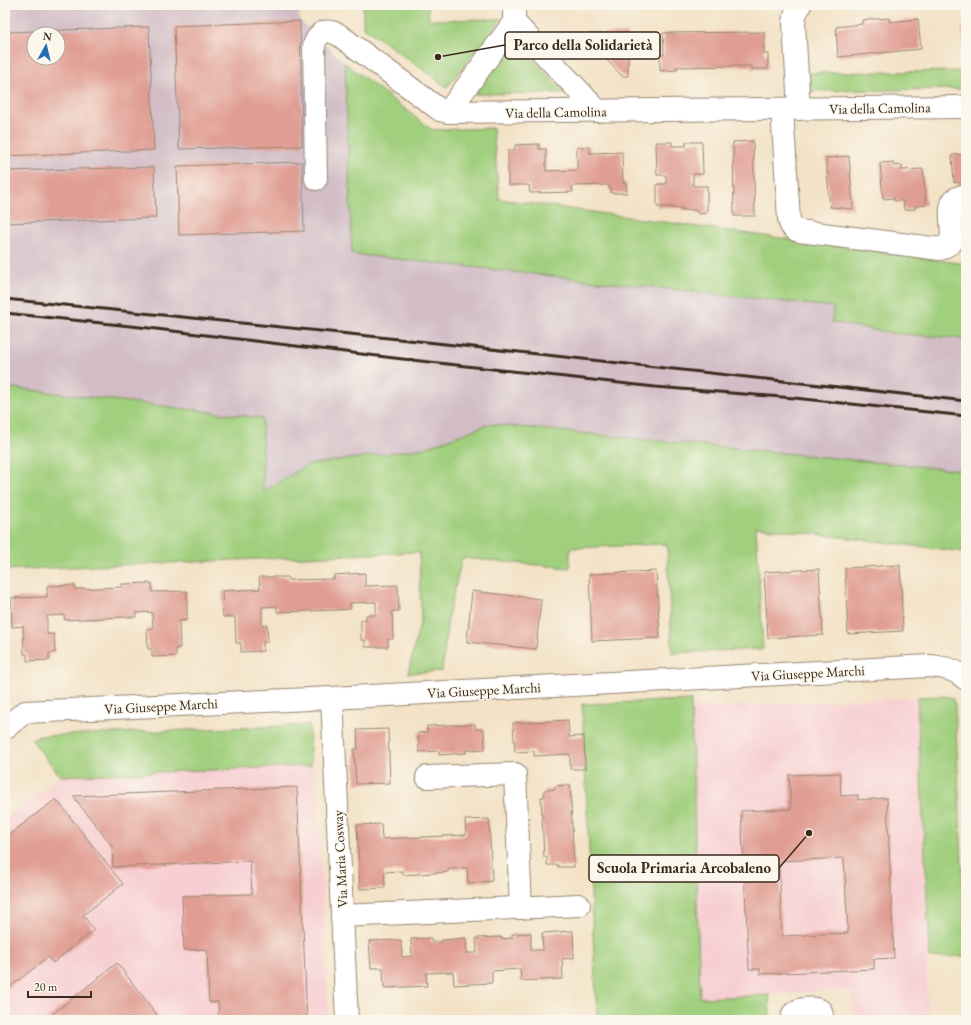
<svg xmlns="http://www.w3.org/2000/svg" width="971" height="1025" viewBox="0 0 971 1025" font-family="'EB Garamond',serif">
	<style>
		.built { fill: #f7cfd2 }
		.industrial { fill: #d2bdc6; fill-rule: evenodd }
		.green { fill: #a0cf7d; stroke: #6e7c4e }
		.building { fill: #e09d93; fill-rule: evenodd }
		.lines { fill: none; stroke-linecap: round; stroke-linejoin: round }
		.minor-casing { stroke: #978672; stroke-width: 24 }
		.minor { stroke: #fff; stroke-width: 22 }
		.rail { stroke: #3b2a1e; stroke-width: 3 }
		.labels { text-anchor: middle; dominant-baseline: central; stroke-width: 3; stroke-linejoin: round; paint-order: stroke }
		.street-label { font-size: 14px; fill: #3b2a1e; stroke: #fbf7ec }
		.leader { fill: none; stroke: #3b2a1e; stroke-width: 1.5 }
		.callout-dot { fill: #3b2a1e; stroke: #fbf7ec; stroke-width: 1.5 }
		.callout { fill: #fbf7ec; stroke: #3b2a1e; stroke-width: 1.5 }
		.callout-label { font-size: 15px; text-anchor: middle; font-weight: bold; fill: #3b2a1e }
	</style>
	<rect width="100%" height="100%" fill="#fbf7ec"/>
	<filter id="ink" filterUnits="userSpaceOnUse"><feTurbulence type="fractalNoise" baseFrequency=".025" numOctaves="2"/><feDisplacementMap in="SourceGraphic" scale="8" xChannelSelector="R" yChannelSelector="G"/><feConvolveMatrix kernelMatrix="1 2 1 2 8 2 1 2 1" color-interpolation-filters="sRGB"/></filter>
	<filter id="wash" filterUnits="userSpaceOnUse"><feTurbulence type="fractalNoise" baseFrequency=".012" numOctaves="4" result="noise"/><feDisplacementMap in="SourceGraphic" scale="16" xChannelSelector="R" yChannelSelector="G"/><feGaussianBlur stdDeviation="0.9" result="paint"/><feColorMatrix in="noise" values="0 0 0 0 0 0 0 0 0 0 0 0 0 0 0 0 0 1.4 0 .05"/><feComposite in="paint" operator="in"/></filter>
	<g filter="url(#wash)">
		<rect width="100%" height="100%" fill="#f3e2c6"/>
		<g class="built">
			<polygon points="917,697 930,958 926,958 928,1008 922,1020 853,1020 851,990 700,998 691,708"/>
			<polygon points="316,766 329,1020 5,1020 5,819 60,776"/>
		</g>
		<path class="industrial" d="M5,5H299L300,21L345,63L352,254L833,307L832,322L891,333L966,339V471L489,424L425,448L307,465L263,492L5,387ZM34,34H58V58H34Z"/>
		<g class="green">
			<polygon points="363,5 428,5 429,20 502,19 447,87 363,27"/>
			<polygon points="516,42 565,93 475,94"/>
			<polygon points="345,63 432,130 493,128 499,199 966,264 966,339 891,333 832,322 833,307 352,254"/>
			<polygon points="966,71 966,89 809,91 808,73"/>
			<polygon points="5,387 262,418 263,492 307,465 425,448 489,424 966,471 966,552 756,527 763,649 672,653 667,544 570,548 570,568 462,558 448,618 442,671 408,673 421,619 419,552 5,570"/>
			<polygon points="945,696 952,698 955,704 966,956 930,958 917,697"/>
			<polygon points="691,700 700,998 769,995 770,1020 597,1020 582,704"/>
			<polygon points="309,725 311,766 60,776 32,740 39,736"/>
		</g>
		<g id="blocks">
			<g class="building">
				<polygon points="889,18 889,22 918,19 921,49 838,57 836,27 862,24 862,20"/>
				<polygon points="300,21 302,146 179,149 174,26"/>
				<polygon points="962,26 966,26 966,53 964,53"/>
				<path d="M149,27L154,150L5,156V32ZM34,34H58V58H34Z"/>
				<polygon points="764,32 764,54 768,54 768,69 751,69 751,66 733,66 676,67 677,70 660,71 660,55 664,55 663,33"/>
				<polygon points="628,33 628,76 622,76 590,42 589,34"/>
				<polygon points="753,141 755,216 734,216 733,142"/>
				<polygon points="656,142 672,142 672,146 686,146 686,142 702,142 703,174 693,174 693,186 707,186 707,213 698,214 697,210 682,210 682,208 671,208 671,207 657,207 657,184 666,184 666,175 657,175"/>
				<polygon points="539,144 539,149 546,149 546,171 577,170 577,147 590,147 590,153 622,152 623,183 626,183 627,193 611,193 611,189 609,189 609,185 572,186 573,192 530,193 529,185 508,185 508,150 515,150 515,145"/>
				<polygon points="966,154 966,182 954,183 952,155"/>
				<polygon points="849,156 853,209 830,207 826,158"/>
				<polygon points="302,162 304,231 179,235 177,166"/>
				<polygon points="893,162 894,166 902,165 902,170 923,169 926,205 915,206 915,209 904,210 903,201 894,201 894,198 883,199 880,163"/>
				<polygon points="154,167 156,218 5,223 5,171"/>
				<polygon points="900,565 903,631 848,634 845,568"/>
				<polygon points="819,569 823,635 768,638 764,572"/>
				<polygon points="656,571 660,638 592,641 589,574"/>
				<polygon points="365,573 365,586 398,585 399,611 392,611 393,639 388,639 388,647 365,647 365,640 361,640 361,620 366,620 366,615 376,615 376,602 350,603 350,609 336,610 277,612 277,606 262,607 262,625 267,625 268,642 263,642 263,651 241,652 241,643 236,643 235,617 223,617 222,591 260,589 259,577 288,577 288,580 334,579 334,575"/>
				<polygon points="152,583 152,592 187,591 187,620 179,621 180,648 176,648 176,656 152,657 152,649 148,649 147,629 153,628 152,612 136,613 136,617 123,617 65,620 64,615 47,616 47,634 54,634 55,653 49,653 49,660 27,661 27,654 24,654 23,626 12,627 11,598 47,597 47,586 75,585 75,589 122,587 122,584"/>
				<polygon points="472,591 541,599 536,649 467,642"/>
				<polygon points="568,720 569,737 584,736 585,769 570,769 570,754 534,756 534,751 515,752 513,723"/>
				<polygon points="475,724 476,729 484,729 485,749 466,750 466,753 439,755 439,751 419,752 418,733 427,732 427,726"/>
				<polygon points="388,729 390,783 356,784 354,749 358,749 357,730"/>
				<path d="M840,773L841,796L858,795V800L887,798L894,958L874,959V969L760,974V969H749L741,811L791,809L789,775ZM844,858L848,933L782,936L779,861Z"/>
				<polygon points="570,785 574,867 558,867 558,865 547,865 547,857 544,857 541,797 544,797 544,790 555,789 555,786"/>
				<polygon points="297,787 307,1020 219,1020 218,1002 209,1002 207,949 184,950 182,896 252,894 250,861 113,867 112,846 73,796"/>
				<polygon points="56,799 123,884 83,915 94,930 53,963 48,957 5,991 5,838"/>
				<polygon points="489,819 492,881 468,883 467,868 448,869 448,872 403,875 403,871 384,872 385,888 360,889 357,825 381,824 382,839 466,835 465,820"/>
				<polygon points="573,931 574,958 562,959 563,979 521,981 520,969 492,971 492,983 454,985 453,972 426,973 427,986 384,988 383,968 371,968 369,941 401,940 402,957 412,956 411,939 431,938 431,942 442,942 442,940 466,938 467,953 477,953 476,938 501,937 501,939 512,938 512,934 531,933 531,950 543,950 542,933"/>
				<polygon points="117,963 161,1020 45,1020"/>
			</g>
		</g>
	</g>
	<g filter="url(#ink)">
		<use href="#blocks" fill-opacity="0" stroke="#978672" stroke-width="1"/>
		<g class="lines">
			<g class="minor-casing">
				<g id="minor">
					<polyline points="514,22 598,111"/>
					<path d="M782,109L789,219C790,226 792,229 799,231L940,249L951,243C954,232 947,207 954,200C957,197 963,196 966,195"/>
					<polyline points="799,109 794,24 795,15 800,5"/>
					<polyline points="448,112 514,22 514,5"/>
					<path d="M316,179L314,45C319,31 326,28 339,35L432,104L440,110L448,112L966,107"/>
					<polyline points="332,698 347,1020"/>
					<path d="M5,728L25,712L332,698L929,666C943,667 955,669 966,679"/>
					<polyline points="427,777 515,774 521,908"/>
					<polyline points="342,916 579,905"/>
					<path d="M792,1020L793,1014C798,1008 814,1007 821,1011L823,1020"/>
				</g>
			</g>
			<use href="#minor" class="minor"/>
			<g class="rail">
				<polyline points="5,299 418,341 966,401"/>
				<polyline points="5,313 140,327 394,358 655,387 794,398 966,416"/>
			</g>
		</g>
	</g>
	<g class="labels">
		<g class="street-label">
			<text transform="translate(880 108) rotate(-1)">Via della Camolina</text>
			<text transform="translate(556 112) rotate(-1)">Via della Camolina</text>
			<text transform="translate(808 673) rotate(-3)">Via Giuseppe Marchi</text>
			<text transform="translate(484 690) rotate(-3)">Via Giuseppe Marchi</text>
			<text transform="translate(161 706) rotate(-3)">Via Giuseppe Marchi</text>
			<text transform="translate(340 859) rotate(-93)">Via Maria Cosway</text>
		</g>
	</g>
	<path class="leader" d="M438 57L505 45M809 833L779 868"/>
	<g class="callout-dot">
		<circle cx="438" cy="57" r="4"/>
		<circle cx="809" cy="833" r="4"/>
	</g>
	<g class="callout">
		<rect x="505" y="32" width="155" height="27" rx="4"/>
		<rect x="589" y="855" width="190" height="27" rx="4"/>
	</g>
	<g class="callout-label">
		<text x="583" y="50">Parco della Solidarietà</text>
		<text x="684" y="873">Scuola Primaria Arcobaleno</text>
	</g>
	<rect width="971" height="1025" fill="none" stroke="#fbf7ec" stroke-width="20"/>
	<g transform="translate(46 46) rotate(8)"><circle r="19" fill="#fbf7ec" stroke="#aea59a"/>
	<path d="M0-3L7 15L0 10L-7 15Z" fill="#1f6fb2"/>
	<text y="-6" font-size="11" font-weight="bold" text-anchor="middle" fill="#3b2a1e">N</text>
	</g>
	<path d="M28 991v6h63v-6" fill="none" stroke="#3b2a1e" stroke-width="2"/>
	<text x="34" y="991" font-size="12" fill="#3b2a1e" stroke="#fbf7ec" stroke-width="3" paint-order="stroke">20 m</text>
</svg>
